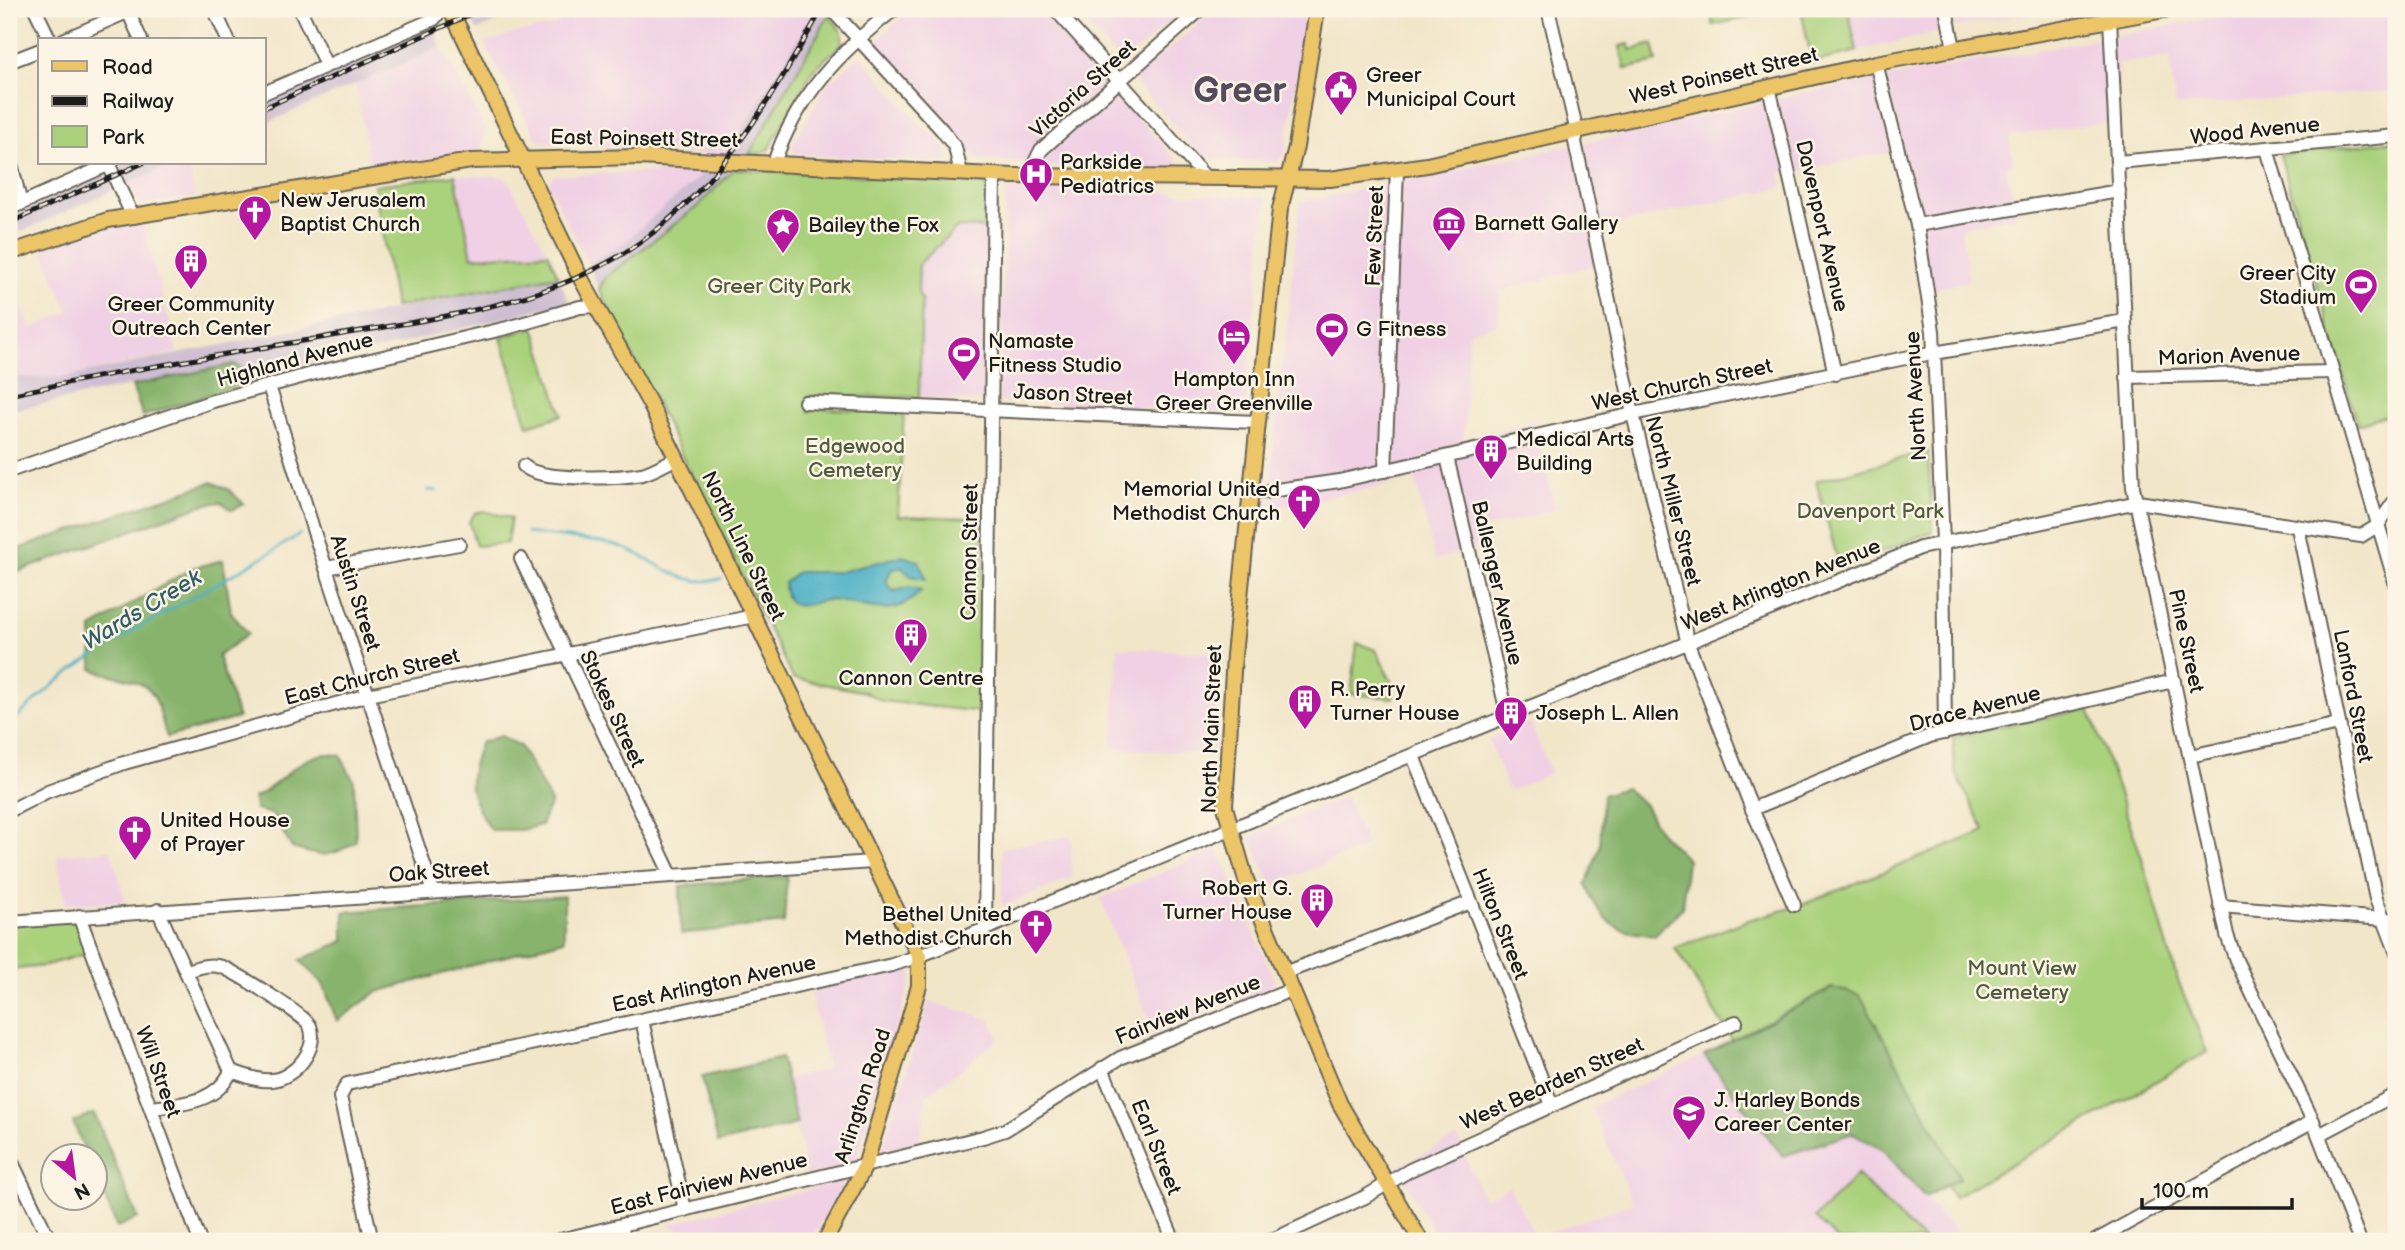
<svg xmlns="http://www.w3.org/2000/svg" width="2405" height="1250" viewBox="0 0 2405 1250" font-family="'Balsamiq Sans',sans-serif">
	<style>
		.built { fill: #f0d0e4 }
		.industrial { fill: #cebed1 }
		.green { fill: #aad17c; stroke: #63764c; stroke-width: 2 }
		.forest { fill: #87b36c; stroke: #526844; stroke-width: 2 }
		.water { fill: #46aec5; stroke: #316570; stroke-width: 2 }
		.lines { fill: none; stroke-linecap: round; stroke-linejoin: round }
		.stream { stroke: #46aec5; stroke-width: 2.5 }
		.minor-casing { stroke: #676359; stroke-width: 16 }
		.major-casing { stroke: #676359; stroke-width: 18 }
		.minor { stroke: #fff; stroke-width: 12 }
		.major { stroke: #edc569; stroke-width: 14 }
		.rail-casing { stroke: #1c1c1c; stroke-width: 5 }
		.rail { stroke: #fcf5e5; stroke-width: 2.5; stroke-dasharray: 8; stroke-linecap: butt }
		.labels { text-anchor: middle; dominant-baseline: central; stroke-width: 5; stroke-linejoin: round; paint-order: stroke }
		.poi-label { font-size: 21px; fill: #1c1c1c; stroke: #fcf5e5; text-anchor: start }
		.street-label { font-size: 21px; fill: #1c1c1c; stroke: #fcf5e5 }
		.park-label { font-size: 21px; fill: #4e5b3e; stroke: #fcf5e5 }
		.water-label { font-size: 23px; font-style: italic; fill: #2f5e68; stroke: #fcf5e5 }
		.town-label { font-size: 35px; font-weight: bold; fill: #554b5f; stroke: #fcf5e5 }
	</style>
	<rect width="100%" height="100%" fill="#fcf5e5"/>
	<filter id="ink" filterUnits="userSpaceOnUse"><feTurbulence type="fractalNoise" baseFrequency=".0143" numOctaves="2"/><feDisplacementMap in="SourceGraphic" scale="14" xChannelSelector="R" yChannelSelector="G"/><feConvolveMatrix kernelMatrix="1 2 1 2 8 2 1 2 1" color-interpolation-filters="sRGB"/></filter>
	<filter id="wash" filterUnits="userSpaceOnUse"><feTurbulence type="fractalNoise" baseFrequency=".00686" numOctaves="4" result="noise"/><feDisplacementMap in="SourceGraphic" scale="28" xChannelSelector="R" yChannelSelector="G"/><feGaussianBlur stdDeviation="1.57" result="paint"/><feColorMatrix in="noise" values="0 0 0 0 0 0 0 0 0 0 0 0 0 0 0 0 0 1.4 0 .05"/><feComposite in="paint" operator="in"/></filter>
	<g filter="url(#wash)">
		<rect width="100%" height="100%" fill="#f2e6c9"/>
		<g class="built">
			<polygon points="582,9 817,9 725,156 538,141 484,43 519,32 551,27"/>
			<polygon points="912,9 1041,9 1104,78 1102,87 1036,147 1032,163 978,160 876,43 878,38"/>
			<polygon points="1074,9 1185,9 1122,63"/>
			<polygon points="1215,9 1307,9 1285,155 1276,162 1203,159 1135,81 1136,77"/>
			<polygon points="1848,9 1936,9 1939,32 1857,51"/>
			<polygon points="1952,9 2055,9 1956,27"/>
			<polygon points="2396,9 2396,91 2175,106 2170,57 2118,64 2119,121 2009,136 2013,164 2006,166 2017,216 1961,227 1969,281 1923,291 1891,152 1780,174 1783,187 1604,227 1606,262 1501,291 1498,324 1469,332 1464,440 1535,422 1555,510 1478,530 1482,547 1435,560 1415,479 1267,510 1300,202 1585,143 1794,95 2255,10"/>
			<polygon points="441,47 486,130 483,145 477,152 370,169 356,84"/>
			<polygon points="860,55 922,127 930,131 948,151 948,163 794,154 792,146 826,85"/>
			<polygon points="1115,93 1182,166 1180,171 1042,166 1042,160"/>
			<polygon points="176,163 188,163 195,197 140,205 127,184"/>
			<polygon points="706,171 625,242 588,263 548,184 555,175"/>
			<polygon points="455,175 500,176 509,181 548,253 472,258"/>
			<polygon points="1006,186 1266,197 1245,414 999,401"/>
			<polygon points="142,220 177,352 60,378 9,377 9,277 31,329 69,311 40,246"/>
			<polygon points="958,227 989,228 986,305 987,397 983,402 919,397 922,299 918,293 919,264"/>
			<polygon points="1118,647 1221,654 1215,754 1112,748"/>
			<polygon points="1530,722 1551,773 1509,791 1488,740"/>
			<polygon points="1346,797 1367,846 1271,886 1250,836"/>
			<polygon points="1071,836 1072,878 1002,906 1002,848"/>
			<polygon points="1218,849 1275,981 1266,990 1154,1034 1100,898"/>
			<polygon points="111,850 126,902 65,904 57,855"/>
			<polygon points="911,963 912,976 854,1165 807,1176 786,1078 828,1069 810,992"/>
			<polygon points="929,1001 990,1019 999,1039 927,1095 919,1143 882,1151"/>
			<polygon points="1704,1055 1783,1156 1853,1133 1883,1150 1964,1241 1439,1241 1397,1167 1457,1137 1484,1199 1509,1187 1536,1237 1633,1203 1591,1107"/>
			<polygon points="846,1180 810,1241 696,1241 668,1224"/>
		</g>
		<g class="industrial">
			<polygon points="467,9 521,9 477,31"/>
			<polygon points="817,9 823,9 829,15 749,154 725,156"/>
			<polygon points="432,25 441,47 264,124 264,100"/>
			<polygon points="123,163 176,163 127,184 118,165"/>
			<polygon points="734,169 698,206 606,277 599,289 588,263 625,242 706,171"/>
			<polygon points="106,171 114,190 9,237 9,216"/>
			<polygon points="558,276 569,302 259,379 234,364 9,411 9,377 60,378"/>
		</g>
		<g class="green">
			<polygon points="1710,9 1787,9 1713,25"/>
			<polygon points="1801,9 1848,9 1857,51 1812,63"/>
			<polygon points="829,15 842,32 842,44 813,70 769,149 762,153 749,154"/>
			<polygon points="1629,44 1630,50 1653,44 1657,62 1625,69 1620,46"/>
			<polygon points="2396,140 2396,412 2357,424 2280,155"/>
			<polygon points="734,169 980,181 988,188 989,228 958,227 919,264 918,293 922,299 919,397 809,396 809,412 815,408 904,413 898,516 983,518 981,712 882,701 865,692 793,678 599,289 606,277 698,206"/>
			<polygon points="455,175 472,257 548,253 558,276 395,307 374,185"/>
			<polygon points="534,327 562,415 528,426 501,338"/>
			<polygon points="1928,451 1933,531 1840,569 1816,481"/>
			<polygon points="483,511 511,518 507,543 476,546 469,522 475,513"/>
			<polygon points="1357,643 1376,650 1394,687 1393,698 1351,694"/>
			<polygon points="2089,709 2141,855 2176,975 2207,1052 1954,1197 1946,1186 1960,1178 1832,988 1732,1040 1675,948 1748,920 1799,906 1985,831 1955,771 1953,736"/>
			<polygon points="77,920 88,953 43,966 9,970 9,925"/>
			<polygon points="1857,1175 1924,1241 1839,1241 1815,1218"/>
		</g>
		<g class="forest">
			<polygon points="234,364 259,379 143,416 132,386"/>
			<polygon points="212,482 228,489 244,504 232,510 221,502 202,505 9,575 9,552"/>
			<path d="M223,560L231,612L248,634L218,656L238,718L167,737C162,725 159,699 149,690C135,677 110,677 92,669V628L192,568Z"/>
			<path d="M501,736L520,746L551,802L541,825L522,830H491C467,796 465,780 481,742Z"/>
			<path d="M325,754L340,755L354,781L356,841C331,859 321,857 292,848L272,814L256,810L253,798C282,785 293,759 325,754Z"/>
			<path d="M1625,788L1644,804L1659,831L1687,859L1682,908L1655,935C1613,933 1602,922 1586,885L1600,846L1603,795Z"/>
			<polygon points="787,876 784,923 681,934 680,886"/>
			<polygon points="564,896 564,940 377,992 337,1021 323,984 300,960 344,941 344,912"/>
			<polygon points="1833,988 1860,995 1960,1178 1925,1197 1883,1150 1853,1133 1783,1156 1704,1055"/>
			<polygon points="781,1058 797,1124 718,1143 702,1077"/>
			<polygon points="94,1113 138,1218 117,1227 95,1174 94,1156 87,1155 73,1122"/>
		</g>
		<path class="water" d="M901,556L919,561L926,579L911,576L901,567L891,570L886,582L894,591L909,587L922,590C891,624 863,602 829,600C818,600 806,608 796,605C786,602 784,592 784,583L797,572H840Z"/>
		<g class="lines">
			<g class="stream">
				<polyline points="428,490 437,491"/>
				<path d="M527,533C555,537 586,539 614,545C654,555 677,590 721,579"/>
				<path d="M9,725C28,707 48,688 70,672C142,620 226,583 300,534"/>
			</g>
		</g>
	</g>
	<g filter="url(#ink)">
		<g class="lines">
			<g class="minor-casing">
				<g id="minor">
					<polyline points="35,9 50,40"/>
					<polyline points="214,9 228,40"/>
					<polyline points="300,9 326,65"/>
					<polyline points="831,9 942,130 955,147 961,173"/>
					<polyline points="1055,9 1206,178"/>
					<polyline points="1548,9 1577,132 1575,142 1633,414 1688,644 1752,809 1794,905"/>
					<polyline points="1946,9 1954,48"/>
					<polyline points="128,11 141,40"/>
					<polyline points="2110,19 2133,487 2227,935 2236,960 2313,1121 2360,1241"/>
					<polyline points="63,40 134,9"/>
					<polyline points="9,62 40,50"/>
					<polyline points="1876,63 1917,225 1933,331 1943,541 1945,733"/>
					<polyline points="1769,87 1835,374"/>
					<polyline points="264,93 434,19 442,9"/>
					<polyline points="2267,149 2396,585"/>
					<polyline points="9,155 21,204"/>
					<polyline points="2118,162 2396,136"/>
					<polyline points="108,163 133,217"/>
					<path d="M774,163C796,97 841,50 895,9"/>
					<polyline points="1036,176 1035,162 1041,150 1201,9"/>
					<polyline points="9,209 112,163"/>
					<polyline points="1917,225 2119,191"/>
					<polyline points="2127,377 2332,372"/>
					<polyline points="269,386 314,532 433,892"/>
					<polyline points="805,402 1256,422"/>
					<polyline points="1447,457 1508,717"/>
					<path d="M524,466C540,482 619,478 642,474C654,471 666,463 677,458"/>
					<polyline points="9,471 213,401 319,372 507,328 580,307 597,306"/>
					<polyline points="1385,471 1397,170"/>
					<polyline points="1249,494 1339,481 1633,414 1910,357 2125,321"/>
					<polyline points="2298,528 2376,899 2396,951"/>
					<polyline points="521,559 671,875"/>
					<polyline points="326,568 459,544"/>
					<polyline points="1413,756 1552,1105"/>
					<polyline points="2190,756 2339,724"/>
					<polyline points="1752,809 1930,736 2174,681"/>
					<polyline points="9,811 48,791 124,763 368,695 754,616"/>
					<polyline points="2220,906 2396,920"/>
					<polyline points="79,916 200,1241"/>
					<polyline points="9,922 872,862"/>
					<polyline points="985,930 994,175"/>
					<path d="M186,972C197,967 209,963 222,967C235,972 306,1016 310,1026C319,1048 295,1078 272,1080C259,1082 244,1075 231,1071"/>
					<polyline points="1284,973 1471,902"/>
					<polyline points="642,1020 685,1210"/>
					<polyline points="1102,1068 1174,1241"/>
					<path d="M151,1108C182,1104 217,1103 231,1071L158,910"/>
					<polyline points="2319,1135 2396,1094"/>
					<polyline points="9,1156 50,1241"/>
					<polyline points="372,1241 340,1097 347,1084 892,965 919,956 1920,548 2138,502 2361,536 2377,526 2396,499"/>
					<polyline points="556,1241 983,1137 1005,1130 1120,1058 1291,990"/>
					<polyline points="616,1241 625,1224"/>
					<polyline points="1270,1241 1365,1197 1410,1170 1736,1022"/>
					<polyline points="2095,1241 2313,1121"/>
				</g>
			</g>
			<g class="major-casing">
				<g id="major">
					<polyline points="450,9 579,275 650,404 919,956 919,986 865,1166 825,1241"/>
					<polyline points="1317,9 1296,147 1280,209 1234,655 1225,807 1246,880 1340,1104 1421,1241"/>
					<polyline points="9,253 108,220 471,161 638,157 1013,176 1330,179 1427,165 1876,63 2170,9"/>
				</g>
			</g>
			<use href="#minor" class="minor"/>
			<use href="#major" class="major"/>
			<g class="rail-casing">
				<g id="rail">
					<polyline points="264,108 482,9"/>
					<polyline points="9,223 143,163"/>
					<path d="M9,395C114,372 220,355 326,337C433,318 552,306 642,241C725,181 772,96 822,9"/>
				</g>
			</g>
			<use href="#rail" class="rail"/>
		</g>
	</g>
	<defs>
		<g id="civic-pin" transform="scale(1.75)"><path d="M0 17L-7.5 6A9.5 9.5 0 1 1 7.5 6Z" fill="#b5179e" stroke="#fcf5e5"/><path d="M-.6-6.5H3V-4.5H.6V-3L4-1V1h2V6H-6V1h2V-1L-.6-3ZM-1.2 2.5V6h2.4V2.5Z" fill="#fff"/></g>
		<g id="hospital-pin" transform="scale(1.75)"><path d="M0 17L-7.5 6A9.5 9.5 0 1 1 7.5 6Z" fill="#b5179e" stroke="#fcf5e5"/><path d="M-5-5h3v3.5h4V-5h3V5h-3V1.5h-4V5h-3Z" fill="#fff"/></g>
		<g id="church-pin" transform="scale(1.75)"><path d="M0 17L-7.5 6A9.5 9.5 0 1 1 7.5 6Z" fill="#b5179e" stroke="#fcf5e5"/><path d="M-1.2-6h2.4v3.5h3.3v2.4h-3.3V6h-2.4V-.1h-3.3v-2.4h3.3Z" fill="#fff"/></g>
		<g id="museum-pin" transform="scale(1.75)"><path d="M0 17L-7.5 6A9.5 9.5 0 1 1 7.5 6Z" fill="#b5179e" stroke="#fcf5e5"/><path d="M0-6L6-3V-2H-6V-3ZM-5-1h2V3h-2ZM-1-1h2V3h-2ZM3-1h2V3H3ZM-6 4H6V6H-6Z" fill="#fff"/></g>
		<g id="sight-pin" transform="scale(1.75)"><path d="M0 17L-7.5 6A9.5 9.5 0 1 1 7.5 6Z" fill="#b5179e" stroke="#fcf5e5"/><path d="M0-6L1.8-2.2L6-1.7L2.9 1.2L3.7 5.4L0 3.3L-3.7 5.4L-2.9 1.2L-6-1.7L-1.8-2.2Z" fill="#fff"/></g>
		<g id="building-pin" transform="scale(1.75)"><path d="M0 17L-7.5 6A9.5 9.5 0 1 1 7.5 6Z" fill="#b5179e" stroke="#fcf5e5"/><path d="M-4-6H4V6H1V3H-1V6H-4ZM-2.5-4.3h1.7v1.8h-1.7ZM.8-4.3h1.7v1.8H.8ZM-2.5-1h1.7V.8h-1.7ZM.8-1h1.7V.8H.8Z" fill="#fff"/></g>
		<g id="stadium-pin" transform="scale(1.75)"><path d="M0 17L-7.5 6A9.5 9.5 0 1 1 7.5 6Z" fill="#b5179e" stroke="#fcf5e5"/><path d="M0-5a6.5 5 0 1 0 0 10a6.5 5 0 1 0 0-10ZM-3.5-1.8h7v3.6h-7Z" fill="#fff"/></g>
		<g id="hotel-pin" transform="scale(1.75)"><path d="M0 17L-7.5 6A9.5 9.5 0 1 1 7.5 6Z" fill="#b5179e" stroke="#fcf5e5"/><path d="M-6-4.5h1.5V1H6V5H4.5V3h-9V5H-6ZM-4 0a1.8 1.8 0 1 1 3.6 0ZM.5 0V-2.5h3Q6-2.5 6 0Z" fill="#fff"/></g>
		<g id="school-pin" transform="scale(1.75)"><path d="M0 17L-7.5 6A9.5 9.5 0 1 1 7.5 6Z" fill="#b5179e" stroke="#fcf5e5"/><path d="M0-5L7-2L0 1L-7-2ZM-4 1L0 2.5L4 1V4Q0 6-4 4Z" fill="#fff"/></g>
	</defs>
	<g fill-rule="evenodd">
		<use href="#civic-pin" x="1341" y="87"/>
		<use href="#hospital-pin" x="1036" y="174"/>
		<use href="#church-pin" x="255" y="212"/>
		<use href="#museum-pin" x="1449" y="223"/>
		<use href="#sight-pin" x="783" y="225"/>
		<use href="#building-pin" x="191" y="261"/>
		<use href="#stadium-pin" x="2361" y="285"/>
		<use href="#stadium-pin" x="1332" y="329"/>
		<use href="#hotel-pin" x="1234" y="336"/>
		<use href="#stadium-pin" x="964" y="353"/>
		<use href="#building-pin" x="1491" y="451"/>
		<use href="#church-pin" x="1304" y="501"/>
		<use href="#building-pin" x="911" y="635"/>
		<use href="#building-pin" x="1305" y="701"/>
		<use href="#building-pin" x="1511" y="713"/>
		<use href="#church-pin" x="135" y="832"/>
		<use href="#building-pin" x="1317" y="900"/>
		<use href="#church-pin" x="1036" y="926"/>
		<use href="#school-pin" x="1689" y="1112"/>
	</g>
	<g class="labels">
		<g class="poi-label">
			<text x="1366" y="75">Greer<tspan x="1366" dy="24">Municipal Court</tspan></text>
			<text x="1060" y="162">Parkside<tspan x="1060" dy="24">Pediatrics</tspan></text>
			<text x="280" y="200">New Jerusalem<tspan x="280" dy="24">Baptist Church</tspan></text>
			<text x="1474" y="223">Barnett Gallery</text>
			<text x="808" y="225">Bailey the Fox</text>
			<text x="2336" y="273" text-anchor="end">Greer City<tspan x="2336" dy="24">Stadium</tspan></text>
			<text x="191" y="304" text-anchor="middle">Greer Community<tspan x="191" dy="24">Outreach Center</tspan></text>
			<text x="1356" y="329">G Fitness</text>
			<text x="988" y="341">Namaste<tspan x="988" dy="24">Fitness Studio</tspan></text>
			<text x="1234" y="379" text-anchor="middle">Hampton Inn<tspan x="1234" dy="24">Greer Greenville</tspan></text>
			<text x="1516" y="439">Medical Arts<tspan x="1516" dy="24">Building</tspan></text>
			<text x="1280" y="489" text-anchor="end">Memorial United<tspan x="1280" dy="24">Methodist Church</tspan></text>
			<text x="911" y="678" text-anchor="middle">Cannon Centre</text>
			<text x="1330" y="689">R. Perry<tspan x="1330" dy="24">Turner House</tspan></text>
			<text x="1536" y="713">Joseph L. Allen</text>
			<text x="160" y="820">United House<tspan x="160" dy="24">of Prayer</tspan></text>
			<text x="1292" y="888" text-anchor="end">Robert G.<tspan x="1292" dy="24">Turner House</tspan></text>
			<text x="1012" y="914" text-anchor="end">Bethel United<tspan x="1012" dy="24">Methodist Church</tspan></text>
			<text x="1714" y="1100">J. Harley Bonds<tspan x="1714" dy="24">Career Center</tspan></text>
		</g>
		<g class="street-label">
			<text transform="translate(1724 76) rotate(-13)">West Poinsett Street</text>
			<text transform="translate(1083 89) rotate(-42)">Victoria Street</text>
			<text transform="translate(2255 131) rotate(-6)">Wood Avenue</text>
			<text transform="translate(644 139) rotate(1)">East Poinsett Street</text>
			<text transform="translate(1822 226) rotate(77)">Davenport Avenue</text>
			<text transform="translate(1375 236) rotate(-88)">Few Street</text>
			<text transform="translate(2229 356) rotate(-2)">Marion Avenue</text>
			<text transform="translate(295 360) rotate(-15)">Highland Avenue</text>
			<text transform="translate(1682 385) rotate(-12)">West Church Street</text>
			<text transform="translate(1073 395) rotate(3)">Jason Street</text>
			<text transform="translate(1916 396) rotate(-93)">North Avenue</text>
			<text transform="translate(1673 501) rotate(76)">North Miller Street</text>
			<text transform="translate(743 546) rotate(64)">North Line Street</text>
			<text transform="translate(970 552) rotate(-89)">Cannon Street</text>
			<text transform="translate(1497 583) rotate(77)">Ballenger Avenue</text>
			<text transform="translate(1781 585) rotate(-22)">West Arlington Avenue</text>
			<text transform="translate(355 593) rotate(72)">Austin Street</text>
			<text transform="translate(2186 641) rotate(78)">Pine Street</text>
			<text transform="translate(372 677) rotate(-14)">East Church Street</text>
			<text transform="translate(2353 696) rotate(79)">Lanford Street</text>
			<text transform="translate(612 709) rotate(65)">Stokes Street</text>
			<text transform="translate(1975 709) rotate(-14)">Drace Avenue</text>
			<text transform="translate(1212 729) rotate(-88)">North Main Street</text>
			<text transform="translate(439 872) rotate(-4)">Oak Street</text>
			<text transform="translate(1500 924) rotate(68)">Hilton Street</text>
			<text transform="translate(714 984) rotate(-12)">East Arlington Avenue</text>
			<text transform="translate(1188 1010) rotate(-22)">Fairview Avenue</text>
			<text transform="translate(158 1072) rotate(70)">Will Street</text>
			<text transform="translate(1552 1084) rotate(-24)">West Bearden Street</text>
			<text transform="translate(863 1096) rotate(-72)">Arlington Road</text>
			<text transform="translate(1156 1147) rotate(68)">Earl Street</text>
			<text transform="translate(709 1184) rotate(-14)">East Fairview Avenue</text>
		</g>
		<g class="park-label">
			<text x="779" y="286">Greer City Park</text>
			<text x="855" y="446">Edgewood<tspan x="855" dy="24">Cemetery</tspan></text>
			<text x="1870" y="511">Davenport Park</text>
			<text x="2022" y="968">Mount View<tspan x="2022" dy="24">Cemetery</tspan></text>
		</g>
		<g class="water-label">
			<text transform="translate(142 610) rotate(-31)">Wards Creek</text>
		</g>
		<g class="town-label">
			<text x="1240" y="91">Greer</text>
		</g>
	</g>
	<rect width="2405" height="1250" fill="none" stroke="#fcf5e5" stroke-width="35"/>
	<rect x="38" y="38" width="228" height="126" fill="#fcf5e5" stroke="#a29e95" stroke-width="2"/>
	<rect x="52" y="61" width="35" height="10" fill="#edc569" stroke="#a29e95" stroke-width="2"/>
	<text x="102" y="74" font-size="21" fill="#1c1c1c">Road</text>
	<rect x="52" y="96" width="35" height="10" fill="#1c1c1c" stroke="#a29e95" stroke-width="2"/>
	<text x="102" y="108" font-size="21" fill="#1c1c1c">Railway</text>
	<rect x="52" y="126" width="35" height="21" fill="#aad17c" stroke="#a29e95" stroke-width="2"/>
	<text x="102" y="144" font-size="21" fill="#1c1c1c">Park</text>
	<g transform="translate(74 1177) rotate(151)"><circle r="33" fill="#fcf5e5" stroke="#a29e95" stroke-width="2"/>
	<path d="M0-5L12 26L0 18L-12 26Z" fill="#b5179e"/>
	<text y="-10" font-size="19" font-weight="bold" text-anchor="middle" fill="#1c1c1c">N</text>
	</g>
	<path d="M2142 1198v10h150v-10" fill="none" stroke="#1c1c1c" stroke-width="3.5"/>
	<text x="2153" y="1198" font-size="21" fill="#1c1c1c" stroke="#fcf5e5" stroke-width="5" paint-order="stroke">100 m</text>
</svg>
